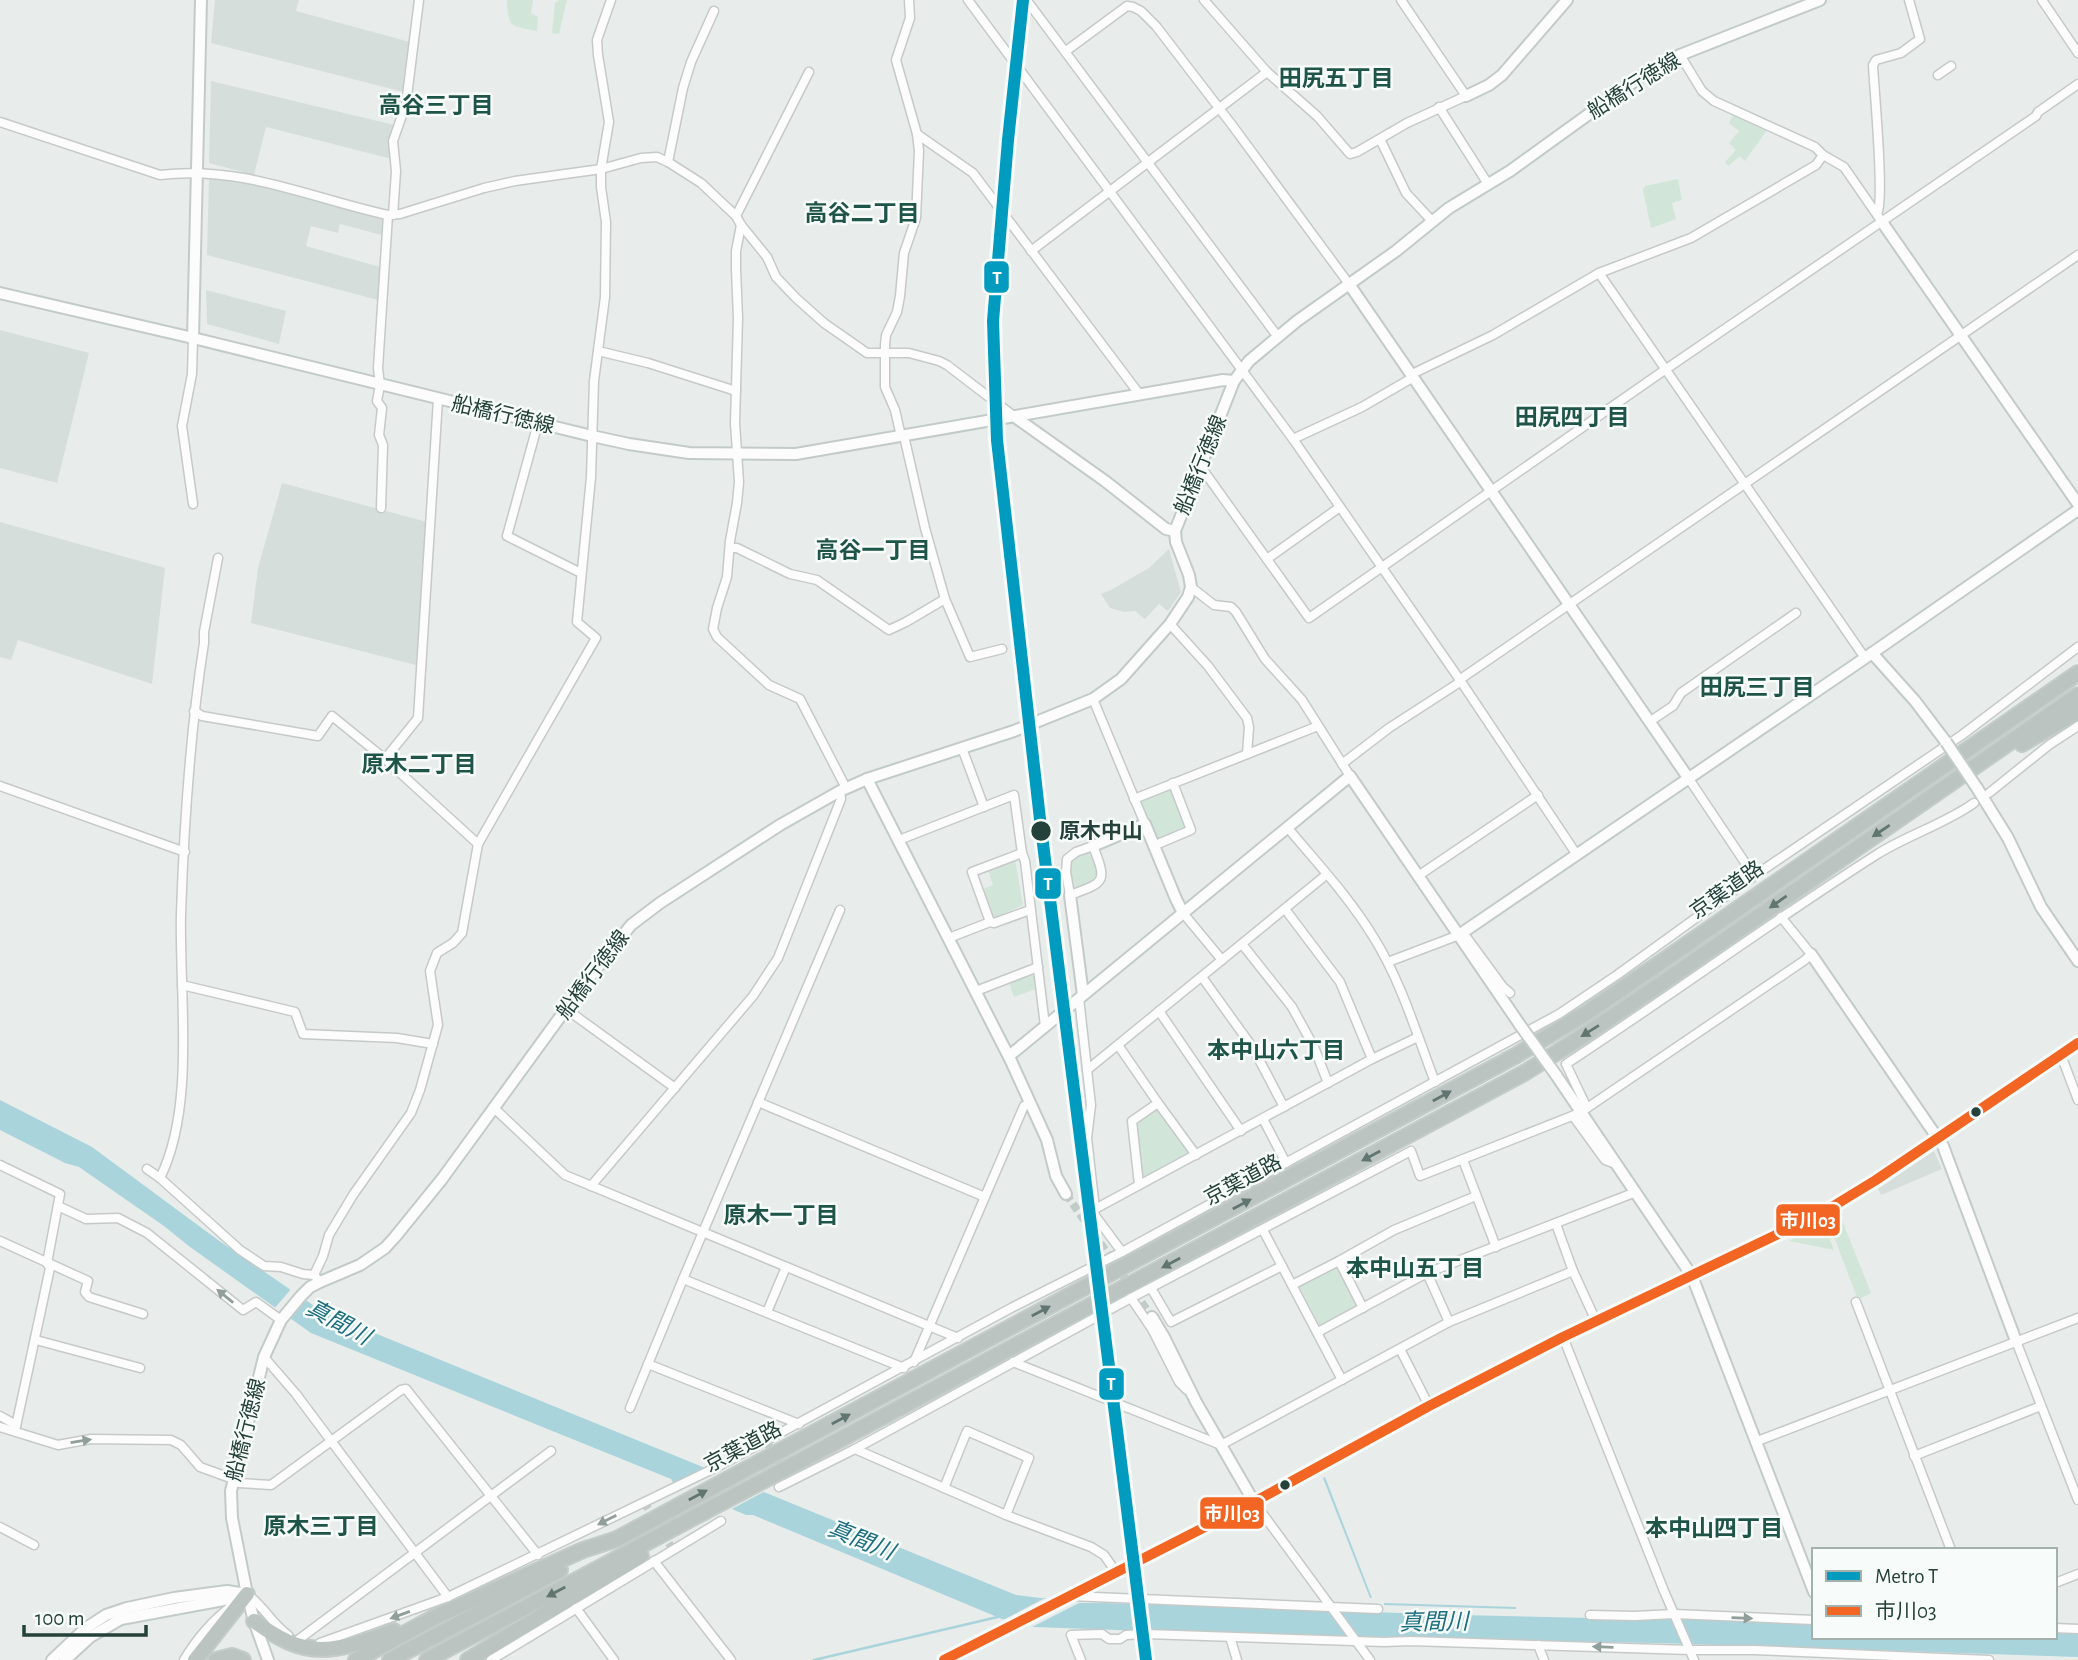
<svg xmlns="http://www.w3.org/2000/svg" width="2078" height="1660" viewBox="0 0 2078 1660" font-family="'Alegreya Sans','Noto Sans JP',sans-serif">
	<style>
		.built { fill: #d6dedb }
		.green { fill: #d1e6d8 }
		.water { fill: #a9d4db }
		.pier { fill: #e8edeb }
		.lines { fill: none; stroke-linecap: round; stroke-linejoin: round }
		.stream { stroke: #a9d4db; stroke-width: 2.5 }
		.street-tunnel { stroke: #c1cbc8; stroke-width: 8; stroke-dasharray: 8 4; stroke-linecap: butt }
		.street-casing { stroke: #c5cac8; stroke-width: 11 }
		.secondary-casing { stroke: #c3cbc8; stroke-width: 14 }
		.highway-casing { stroke: #c3ccc9; stroke-width: 18 }
		.street { stroke: #fcfcfc; stroke-width: 8 }
		.secondary { stroke: #fcfcfc; stroke-width: 10 }
		.highway { stroke: #bcc4c2; stroke-width: 14 }
		.secondary-bridge-casing { stroke: #c3cbc8; stroke-width: 14; stroke-linecap: butt }
		.highway-bridge-casing { stroke: #c3ccc9; stroke-width: 18; stroke-linecap: butt }
		.secondary-bridge { stroke: #fcfcfc; stroke-width: 10 }
		.highway-bridge { stroke: #bcc4c2; stroke-width: 14 }
		.bus-1-casing { stroke: #f7fbf9; stroke-width: 16 }
		.bus-1 { stroke: #f26522; stroke-width: 10 }
		.metro-1-casing { stroke: #f7fbf9; stroke-width: 18 }
		.metro-1 { stroke: #009bbf; stroke-width: 12 }
		.oneway { fill: #617670 }
		.oneway2 { fill: #909f9b }
		.stop-dot { fill: #24423a; stroke: #f7fbf9; stroke-width: 2.5 }
		.labels { text-anchor: middle; dominant-baseline: central; stroke-width: 5; stroke-linejoin: round; paint-order: stroke }
		.street-label { font-size: 21px; fill: #24423a; stroke: #f7fbf9 }
		.stop-label { font-size: 21px; font-weight: bold; fill: #24423a; stroke: #f7fbf9; text-anchor: start }
		.neighbourhood-label { font-size: 23px; font-weight: bold; fill: #1f5548; stroke: #f7fbf9 }
		.water-label { font-size: 23px; font-style: italic; fill: #1c6f80; stroke: #f7fbf9 }
		.line-badge { stroke: #f7fbf9; stroke-width: 2.5 }
		.badge-label { font-size: 19px; text-anchor: middle; font-weight: bold; fill: #fff }
	</style>
	<rect width="100%" height="100%" fill="#e8edeb"/>
	<g class="built">
		<polygon points="215,0 299,0 296,11 410,42 404,92 211,43"/>
		<polygon points="211,81 394,125 392,159 266,127 254,175 209,163"/>
		<polygon points="209,177 254,183 383,219 382,235 340,224 338,233 311,226 306,246 380,267 378,300 207,255"/>
		<polygon points="206,290 286,311 279,344 207,324"/>
		<polygon points="0,330 89,353 57,483 0,468"/>
		<polygon points="282,483 427,522 416,665 251,623 258,568"/>
		<polygon points="0,522 165,568 152,684 18,640 11,660 0,657"/>
		<polygon points="1169,549 1181,592 1168,611 1159,604 1145,619 1135,611 1124,612 1110,608 1101,594 1111,590 1149,568"/>
		<polygon points="1934,1151 1942,1169 1881,1195 1878,1189"/>
	</g>
	<g class="green">
		<path d="M507,0H533L531,13L538,17L537,31C510,26 508,28 507,0Z"/>
		<polygon points="559,0 567,0 559,34 552,33 555,3"/>
		<polygon points="1733,114 1767,130 1745,161 1740,156 1728,166 1725,162 1736,150 1729,143 1739,131 1729,123"/>
		<polygon points="1678,179 1682,200 1672,203 1676,219 1651,228 1643,190 1645,186"/>
		<polygon points="1168,787 1171,788 1186,826 1185,829 1158,841 1140,799"/>
		<path d="M1088,852L1095,857L1098,876L1091,883L1077,889C1068,880 1067,868 1074,858Z"/>
		<polygon points="1015,859 1023,905 996,917 990,915 981,890 993,885 988,870"/>
		<polygon points="1031,975 1034,976 1036,989 1014,997 1009,983"/>
		<polygon points="1155,1109 1159,1111 1188,1151 1187,1155 1146,1177 1142,1175 1136,1124 1138,1121"/>
		<polygon points="1840,1215 1871,1293 1858,1300 1828,1221"/>
		<polygon points="1824,1223 1834,1250 1789,1241"/>
		<polygon points="1336,1267 1358,1307 1320,1326 1299,1286"/>
	</g>
	<g class="water">
		<polygon points="0,1100 92,1147 218,1240 323,1312 1016,1595 1082,1603 1105,1603 1459,1615 1635,1619 1682,1618 1814,1623 1814,1637 2055,1637 2055,1631 2078,1632 2078,1657 1656,1643 1346,1638 1034,1627 1002,1619 753,1515 746,1515 674,1484 671,1479 311,1333 190,1247 164,1226 79,1167 65,1163 0,1130"/>
		<polygon points="1325,1477 1372,1598 1370,1598 1323,1478"/>
		<polygon points="1384,1603 1516,1607 1516,1609 1384,1605"/>
	</g>
	<g class="pier">
		<polygon points="292,1288 307,1299 288,1320 273,1310"/>
		<polygon points="720,1469 769,1489 728,1511 680,1490"/>
		<polygon points="1043,1599 1083,1601 1032,1627 1003,1620"/>
	</g>
	<g class="lines">
		<polyline class="stream" points="814,1660 1002,1616"/>
		<g class="street-tunnel">
			<polyline points="1066,1194 1152,1317"/>
			<polyline points="766,1441 785,1473"/>
			<polyline points="644,1502 673,1550"/>
		</g>
		<g class="street-casing">
			<g id="street">
				<polyline points="968,0 1293,439 1460,680 1577,855"/>
				<polyline points="1204,0 1267,72 1317,116 1350,154 1357,152 1407,123 1466,96 1401,0"/>
				<polyline points="2042,0 2078,53"/>
				<polyline points="1028,2 1278,337"/>
				<polyline points="1066,51 1127,6 1133,7 1141,11 1156,26 1232,125 1349,284"/>
				<polyline points="1680,55 1702,91 1714,101 1815,147 1823,155 1844,167 1882,222"/>
				<polyline points="1938,75 1951,66"/>
				<polyline points="1439,107 1488,184"/>
				<path d="M0,122L160,175C242,165 310,198 388,215L400,214L484,188L515,181L601,169L641,158L657,157L668,162L701,183L736,216L741,225L767,257L776,277L796,298L824,323L867,353H909L939,361L947,365L1015,417"/>
				<polyline points="917,134 973,173 1140,395"/>
				<polyline points="1380,139 1406,193 1432,221"/>
				<polyline points="668,162 683,88 691,62 714,11"/>
				<path d="M1877,214C1885,201 1874,88 1873,65L1876,60L1901,53L1920,39L1909,0"/>
				<polyline points="393,215 396,171 393,141 406,104 419,0"/>
				<polyline points="736,216 809,72"/>
				<polyline points="741,225 736,251 736,269 738,318 735,423 739,482 737,503 730,541 727,577 717,608 713,629 717,637 769,685 800,699 846,788"/>
				<polyline points="1031,251 1267,72"/>
				<polyline points="1599,273 1865,658"/>
				<polyline points="598,351 648,363 736,391"/>
				<polyline points="1410,375 1493,335 1599,273 1691,238 1816,165 1823,155"/>
				<polyline points="538,423 507,536 581,573"/>
				<polyline points="901,436 895,410 885,387 885,345 886,335 897,312 900,296 904,253 916,218 919,151 917,134 896,60 910,18 909,0"/>
				<polyline points="904,436 925,528 945,599 970,657 1002,649"/>
				<polyline points="1293,439 1362,407 1412,378"/>
				<polyline points="1201,467 1309,618 1656,376 2036,116 2038,112 2078,84"/>
				<polyline points="193,504 182,426 192,374 193,338"/>
				<polyline points="381,508 383,445 379,435 382,408 377,401 380,385 378,368 388,215"/>
				<polyline points="730,548 737,548 790,574 817,580 889,630 906,622 945,599"/>
				<path d="M218,558L204,632V643C190,732 184,824 181,914C179,994 196,1106 160,1178L240,1250L264,1266L281,1267L303,1274L314,1275"/>
				<polyline points="1267,559 1340,507"/>
				<polyline points="1191,587 1214,605 1231,607 1236,612 1265,659 1302,700 1350,776"/>
				<polyline points="1170,624 1208,666 1247,718 1249,727 1247,754"/>
				<polyline points="1093,699 1145,824"/>
				<polyline points="194,711 202,716 318,736 332,716 385,759 478,844"/>
				<polyline points="1649,722 1673,706 1681,693 1796,613"/>
				<polyline points="962,748 984,807"/>
				<polyline points="385,759 418,718 438,399"/>
				<polyline points="1342,764 1389,728 1457,684 1462,678 2078,255"/>
				<polyline points="1689,779 1754,876"/>
				<polyline points="0,786 185,852"/>
				<polyline points="1989,793 2049,745 2078,726"/>
				<polyline points="1134,799 1318,726"/>
				<path d="M1287,827C1317,863 1350,898 1374,938C1401,981 1417,1035 1435,1082"/>
				<polyline points="899,840 1014,795 1022,853 1025,861 1045,1026"/>
				<path d="M1093,846C1107,882 1106,882 1070,895L1066,872L1067,859L1076,852Z"/>
				<polyline points="1153,846 1191,830 1173,783"/>
				<polyline points="1418,876 1538,795"/>
				<polyline points="1285,909 1340,982 1372,1059"/>
				<polyline points="1183,913 1222,960"/>
				<polyline points="990,922 972,872 1022,853"/>
				<polyline points="949,938 990,922 994,923 1030,910"/>
				<polyline points="1242,944 1292,1007 1314,1047 1328,1083"/>
				<polyline points="1388,962 1459,935 1467,938 1503,987 1510,993"/>
				<polyline points="1202,977 1253,1048 1284,1107"/>
				<polyline points="182,985 295,1012 303,1034 397,1038 433,1044"/>
				<polyline points="976,991 1038,967"/>
				<polyline points="1079,998 1091,1105 1087,1138 1095,1209 1093,1213 1122,1252"/>
				<polyline points="566,1009 675,1088"/>
				<polyline points="1159,1011 1241,1131"/>
				<polyline points="1118,1045 1158,1103 1132,1121 1139,1185"/>
				<polyline points="2059,1057 2064,1063 2078,1100"/>
				<polyline points="1087,1070 1326,875"/>
				<polyline points="758,1102 985,1197"/>
				<polyline points="1158,1103 1196,1155"/>
				<polyline points="494,1108 565,1175 958,1338"/>
				<path d="M1587,1108L1566,1064C1670,996 1771,922 1876,855C1907,835 1943,825 1974,803"/>
				<polyline points="1584,1110 1805,960 1811,954 1781,917"/>
				<polyline points="1573,1116 1605,1160 1616,1164"/>
				<polyline points="1263,1119 1286,1163"/>
				<polyline points="1463,1160 1496,1247"/>
				<polyline points="0,1165 60,1194 47,1263 50,1268 15,1431"/>
				<polyline points="147,1169 160,1178"/>
				<polyline points="591,1186 753,996 778,958 841,799 840,791"/>
				<polyline points="58,1206 86,1219 118,1218 147,1233 243,1310 256,1302 281,1320"/>
				<polyline points="1095,1209 1372,1059 1418,1037"/>
				<polyline points="1556,1224 1573,1271 1596,1321"/>
				<polyline points="1263,1230 1342,1380"/>
				<polyline points="0,1241 88,1281 85,1292 89,1297 143,1314"/>
				<polyline points="1339,1261 1363,1308"/>
				<polyline points="1427,1273 1449,1322"/>
				<polyline points="683,1279 904,1368"/>
				<polyline points="320,1282 314,1275 323,1256 329,1235 353,1195 411,1113 420,1090 438,1025 430,971 437,953 453,943 462,933 478,844 596,638 577,622 591,477 594,381 605,297 606,222 601,187 601,169 609,122 598,55 597,40 611,0"/>
				<polyline points="1292,1285 1339,1261 1394,1230 1476,1196"/>
				<polyline points="1151,1288 1171,1322 1282,1266"/>
				<polyline points="1131,1298 1152,1329 1179,1382 1187,1390"/>
				<polyline points="1856,1302 1951,1550"/>
				<polyline points="767,1312 786,1267"/>
				<polyline points="1318,1332 1427,1273 1636,1192"/>
				<polyline points="1563,1337 1664,1591 1694,1660"/>
				<polyline points="36,1340 140,1368"/>
				<polyline points="2016,1341 2078,1500"/>
				<polyline points="1400,1349 1429,1406"/>
				<polyline points="264,1357 296,1394 448,1597"/>
				<polyline points="914,1362 1024,1106 1030,1103"/>
				<polyline points="1013,1362 1221,1445 1449,1322 1573,1271"/>
				<polyline points="648,1364 799,1424"/>
				<polyline points="630,1408 683,1279 840,910"/>
				<polyline points="0,1416 16,1425"/>
				<polyline points="0,1427 58,1445 91,1439 171,1440 181,1445 200,1467 233,1479 239,1483 271,1485 401,1390 406,1389 538,1555"/>
				<polyline points="1755,1442 2078,1318"/>
				<polyline points="855,1449 1006,1515 1091,1547 1104,1555 1116,1572"/>
				<polyline points="1914,1456 2041,1406"/>
				<polyline points="779,1487 855,1449 1131,1298 1411,1151 1420,1176 1577,1114"/>
				<polyline points="944,1488 967,1431 1029,1458 1006,1515"/>
				<polyline points="1254,1502 1370,1660"/>
				<polyline points="0,1527 34,1545"/>
				<polyline points="654,1561 731,1660"/>
				<polyline points="2055,1583 2078,1574"/>
				<path d="M246,1595L247,1594C263,1605 272,1624 288,1635"/>
				<polyline points="1070,1596 1378,1609"/>
				<polyline points="576,1608 614,1660"/>
				<polyline points="1590,1615 1635,1616 1674,1614 1814,1620"/>
				<polyline points="2055,1628 2078,1629"/>
				<polyline points="1146,1634 1149,1660"/>
				<polyline points="1230,1637 1237,1660"/>
				<polyline points="298,1640 551,1451"/>
				<polyline points="320,1643 448,1597 719,1466 1013,1307 1122,1252 1559,1014 1617,975 1754,876 1962,735 2078,647"/>
				<polyline points="1538,1645 1544,1660"/>
				<path d="M184,1660C196,1640 214,1619 233,1605"/>
				<polyline points="491,1660 721,1521"/>
				<polyline points="1081,1660 1071,1635 1102,1634 1109,1639 1120,1639 1126,1635 1146,1634 1384,1642 1411,1641 1690,1650 1754,1650 1989,1660"/>
			</g>
		</g>
		<g class="secondary-casing">
			<g id="secondary">
				<polyline points="1466,96 1489,85 1502,75 1567,0"/>
				<polyline points="1882,222 2078,504"/>
				<polyline points="1349,284 1689,779"/>
				<polyline points="0,293 193,338 592,436 629,444 689,453 796,454 1223,380 1234,381"/>
				<polyline points="193,338 201,0"/>
				<polyline points="1015,417 1105,481 1166,529 1175,531"/>
				<polyline points="1872,653 1915,701 1946,742"/>
				<polyline points="867,779 1011,1061 1047,1140 1056,1176 1066,1194"/>
				<polyline points="1977,788 2008,838 2041,907 2078,961"/>
				<polyline points="1093,846 1145,824 1176,899 1183,913"/>
				<polyline points="1070,895 1083,995"/>
				<polyline points="1459,935 1865,658 2078,510"/>
				<polyline points="1811,954 1943,1146 2016,1341"/>
				<polyline points="1009,1056 1350,776 1520,1025"/>
				<polyline points="1556,1075 1692,1276 1814,1592"/>
				<polyline points="1152,1317 1164,1337 1196,1402 1254,1502"/>
				<polyline points="52,1660 86,1628 106,1615 127,1608 174,1598 227,1591 247,1594"/>
				<polyline points="65,1660 90,1637 121,1619 229,1599 244,1595"/>
				<polyline points="268,1660 254,1621 247,1594 232,1518 231,1491 264,1357 281,1320 301,1296 310,1287 320,1282 360,1265 385,1248 395,1237 442,1179 579,991 631,925 660,903 780,825 840,791 867,779 1014,731 1093,699 1121,679 1170,624 1188,597 1191,587 1189,575 1176,542 1175,531 1234,381 1249,361 1297,321 1396,251 1449,208 1510,171 1643,75 1680,55 1820,0"/>
				<polyline points="944,1660 1254,1502 1429,1406 1563,1337 1822,1213 1876,1180 2078,1043"/>
			</g>
		</g>
		<g class="highway-casing">
			<g id="highway">
				<polyline points="2022,744 2078,711"/>
				<polyline points="780,1451 1515,1056 1588,1012 1660,963 2078,673"/>
				<polyline points="789,1467 1526,1072 1597,1027 1671,977 2078,695"/>
				<path d="M254,1621C307,1660 331,1653 394,1631"/>
				<polyline points="195,1660 247,1594"/>
				<polyline points="216,1660 232,1656 243,1660"/>
				<polyline points="356,1660 435,1617 583,1550 617,1539"/>
				<polyline points="390,1660 560,1570"/>
				<polyline points="427,1660 702,1513"/>
				<polyline points="468,1660 641,1556"/>
			</g>
		</g>
		<use href="#street" class="street"/>
		<use href="#secondary" class="secondary"/>
		<use href="#highway" class="highway"/>
		<g class="secondary-bridge-casing">
			<g id="secondary-bridge">
				<polyline points="1946,742 1977,788"/>
				<polyline points="1520,1025 1556,1075"/>
			</g>
		</g>
		<g class="highway-bridge-casing">
			<g id="highway-bridge">
				<polyline points="702,1513 789,1467"/>
				<polyline points="617,1539 780,1451"/>
			</g>
		</g>
		<use href="#secondary-bridge" class="secondary-bridge"/>
		<use href="#highway-bridge" class="highway-bridge"/>
		<g class="bus-1-casing">
			<polyline id="bus-1" points="944,1660 1254,1502 1429,1406 1563,1337 1822,1213 1876,1180 2078,1043"/>
		</g>
		<use href="#bus-1" class="bus-1"/>
		<g class="metro-1-casing">
			<polyline id="metro-1" points="1023,0 1008,140 993,321 997,440 1041,828 1146,1660"/>
		</g>
		<use href="#metro-1" class="metro-1"/>
	</g>
	<defs><path id="oneway-solid" d="M-6-.8H1V-3.2L6.5 0L1 3.2V.8H-6Z" transform="scale(1.75)"/></defs>
	<g class="oneway">
		<use href="#oneway-solid" transform="translate(1881 831) rotate(146)"/>
		<use href="#oneway-solid" transform="translate(1778 902) rotate(145)"/>
		<use href="#oneway-solid" transform="translate(1590 1031) rotate(148)"/>
		<use href="#oneway-solid" transform="translate(1442 1096) rotate(-29)"/>
		<use href="#oneway-solid" transform="translate(1371 1156) rotate(152)"/>
		<use href="#oneway-solid" transform="translate(1242 1204) rotate(-28)"/>
		<use href="#oneway-solid" transform="translate(1171 1263) rotate(152)"/>
		<use href="#oneway-solid" transform="translate(1041 1311) rotate(-28)"/>
		<use href="#oneway-solid" transform="translate(841 1419) rotate(-28)"/>
		<use href="#oneway-solid" transform="translate(698 1495) rotate(-28)"/>
		<use href="#oneway-solid" transform="translate(556 1592) rotate(152)"/>
	</g>
	<g class="oneway2">
		<use href="#oneway-solid" transform="translate(225 1296) rotate(-141)"/>
		<use href="#oneway-solid" transform="translate(81 1441) rotate(-9)"/>
		<use href="#oneway-solid" transform="translate(607 1520) rotate(153)"/>
		<use href="#oneway-solid" transform="translate(400 1615) rotate(160)"/>
		<use href="#oneway-solid" transform="translate(1742 1618) rotate(2)"/>
		<use href="#oneway-solid" transform="translate(1603 1647) rotate(-178)"/>
	</g>
	<g class="stop-dot">
		<circle cx="1041" cy="831" r="11"/>
		<circle cx="1976" cy="1112" r="6"/>
		<circle cx="1285" cy="1485" r="6"/>
	</g>
	<g class="labels">
		<g class="street-label">
			<text transform="translate(1634 86) rotate(-32)">船橋行徳線</text>
			<text transform="translate(503 415) rotate(13)">船橋行徳線</text>
			<text transform="translate(1201 465) rotate(-68)">船橋行徳線</text>
			<text transform="translate(1727 890) rotate(-35)">京葉道路</text>
			<text transform="translate(593 975) rotate(-53)">船橋行徳線</text>
			<text transform="translate(1243 1180) rotate(-28)">京葉道路</text>
			<text transform="translate(246 1430) rotate(-76)">船橋行徳線</text>
			<text transform="translate(743 1447) rotate(-28)">京葉道路</text>
		</g>
		<g class="stop-label">
			<text x="1059" y="831">原木中山</text>
		</g>
		<g class="neighbourhood-label">
			<text x="1336" y="79">田尻五丁目</text>
			<text x="436" y="106">高谷三丁目</text>
			<text x="862" y="214">高谷二丁目</text>
			<text x="1572" y="418">田尻四丁目</text>
			<text x="873" y="551">高谷一丁目</text>
			<text x="1757" y="688">田尻三丁目</text>
			<text x="419" y="765">原木二丁目</text>
			<text x="1276" y="1051">本中山六丁目</text>
			<text x="781" y="1216">原木一丁目</text>
			<text x="1415" y="1269">本中山五丁目</text>
			<text x="321" y="1527">原木三丁目</text>
			<text x="1714" y="1529">本中山四丁目</text>
		</g>
		<g class="water-label">
			<text transform="translate(338 1323) rotate(28)">真間川</text>
			<text transform="translate(861 1541) rotate(22)">真間川</text>
			<text transform="translate(1434 1623) rotate(-1)">真間川</text>
		</g>
	</g>
	<g class="line-badge">
		<rect x="983" y="260" width="27" height="34" rx="7" fill="#009bbf"/>
		<rect x="1034" y="867" width="28" height="33" rx="7" fill="#009bbf"/>
		<rect x="1775" y="1203" width="66" height="34" rx="7" fill="#f26522"/>
		<rect x="1098" y="1367" width="27" height="34" rx="7" fill="#009bbf"/>
		<rect x="1199" y="1496" width="66" height="34" rx="7" fill="#f26522"/>
	</g>
	<g class="badge-label">
		<text x="997" y="284">T</text>
		<text x="1048" y="890">T</text>
		<text x="1808" y="1227">市川03</text>
		<text x="1111" y="1390">T</text>
		<text x="1232" y="1520">市川03</text>
	</g>
	<rect x="1812" y="1548" width="245" height="91" fill="#f7fbf9" stroke="#a3b1ad" stroke-width="2"/>
	<rect x="1826" y="1571" width="35" height="10" fill="#009bbf" stroke="#a3b1ad" stroke-width="2"/>
	<text x="1875" y="1583" font-size="21" fill="#24423a">Metro T</text>
	<rect x="1826" y="1606" width="35" height="10" fill="#f26522" stroke="#a3b1ad" stroke-width="2"/>
	<text x="1875" y="1618" font-size="21" fill="#24423a">市川03</text>
	<path d="M24 1625v10h122v-10" fill="none" stroke="#24423a" stroke-width="3.5"/>
	<text x="35" y="1625" font-size="21" fill="#24423a" stroke="#f7fbf9" stroke-width="5" paint-order="stroke">100 m</text>
</svg>
